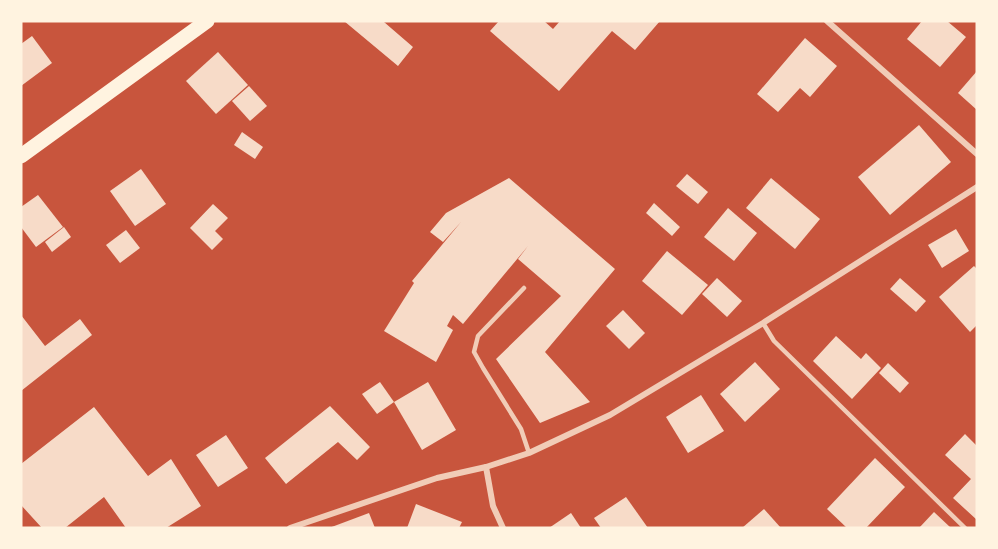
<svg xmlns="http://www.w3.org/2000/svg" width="998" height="549" viewBox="0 0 998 549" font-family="'PT Sans Narrow',sans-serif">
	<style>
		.building { fill: #f7dbc8 }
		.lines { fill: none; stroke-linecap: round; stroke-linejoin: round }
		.service { stroke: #f1ccb7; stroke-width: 4.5 }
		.minor { stroke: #f1ccb7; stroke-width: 6 }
		.primary { stroke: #fff3e0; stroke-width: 15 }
	</style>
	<rect width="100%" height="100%" fill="#c8553d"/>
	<g class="building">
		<polygon points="344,21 385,21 384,22 413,47 398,66"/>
		<polygon points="499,21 544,21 553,29 560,21 660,21 635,50 612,31 559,91 490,31"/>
		<polygon points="922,21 947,21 966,37 940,67 907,39"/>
		<polygon points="32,36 52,63 21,86 21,44"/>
		<polygon points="805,38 837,66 810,97 800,88 778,112 757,94"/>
		<polygon points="218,52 248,85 216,114 186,81"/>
		<polygon points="977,71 977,110 958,93"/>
		<polygon points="249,86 267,106 250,121 232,101"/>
		<polygon points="919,125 951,162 890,215 858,177"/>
		<polygon points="242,132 263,147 255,159 234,145"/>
		<polygon points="141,169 166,204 135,226 110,191"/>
		<polygon points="687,174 708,192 698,204 676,186"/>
		<polygon points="509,178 615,269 545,352 590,402 540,423 496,359 561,296 518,259 528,246 463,324 453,315 447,326 453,330 436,362 384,331 414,283 412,281 461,222 443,242 430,232 446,213"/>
		<polygon points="771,178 820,219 795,249 746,208"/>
		<polygon points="38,195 63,227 36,247 21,227 21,207"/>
		<polygon points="654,203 680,227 672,236 646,213"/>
		<polygon points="213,204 228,218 215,231 223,239 212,250 190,228"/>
		<polygon points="728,208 757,233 734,261 704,237"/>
		<polygon points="64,227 71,237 52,252 45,242"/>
		<polygon points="956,229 969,251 942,268 928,245"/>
		<polygon points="126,230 140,248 120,263 106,245"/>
		<polygon points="667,251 708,285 682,315 642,281"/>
		<polygon points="974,266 977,269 977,325 970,332 939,297"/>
		<polygon points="717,278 742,301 727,317 702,294"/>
		<polygon points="900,278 926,301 916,312 890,289"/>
		<polygon points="623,310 645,333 629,349 606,326"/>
		<polygon points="21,315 45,346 80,319 92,335 21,391"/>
		<polygon points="836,336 861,359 866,353 881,368 852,399 813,361"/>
		<polygon points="755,362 780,389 745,422 720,394"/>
		<polygon points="888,363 909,383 900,393 879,373"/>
		<polygon points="380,382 394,402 377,414 362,394"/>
		<polygon points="428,382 456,430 422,450 394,402"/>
		<polygon points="701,395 724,431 688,453 666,417"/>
		<polygon points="330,406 370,447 357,460 338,442 286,484 265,458"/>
		<polygon points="94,407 148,476 171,459 201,506 166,528 126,528 104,497 65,528 42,528 21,505 21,464"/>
		<polygon points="965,434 977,446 977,520 953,498 971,479 945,455"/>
		<polygon points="226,435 248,468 218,487 196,455"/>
		<polygon points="875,458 905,487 866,528 847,528 827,509"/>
		<polygon points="626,497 648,528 601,528 594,518"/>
		<polygon points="416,504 462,522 459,528 407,528"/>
		<polygon points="764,509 781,528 742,528"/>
		<polygon points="934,512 951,528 919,528"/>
		<polygon points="369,513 375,528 329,528"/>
		<polygon points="571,513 581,528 549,528"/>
	</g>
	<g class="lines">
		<g class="service">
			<polyline points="524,288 478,336 474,352 483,368 521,429 529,453"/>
			<polyline points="763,323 774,341 965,528"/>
		</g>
		<g class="minor">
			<polyline points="827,21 977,154"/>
			<polyline points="486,467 493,506 503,528"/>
			<polyline points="290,528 437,478 486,467 529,453 610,415 763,323 977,187"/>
		</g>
		<polyline class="primary" points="21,156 207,21"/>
	</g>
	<rect width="998" height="549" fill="none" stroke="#fff3e0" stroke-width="45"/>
</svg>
